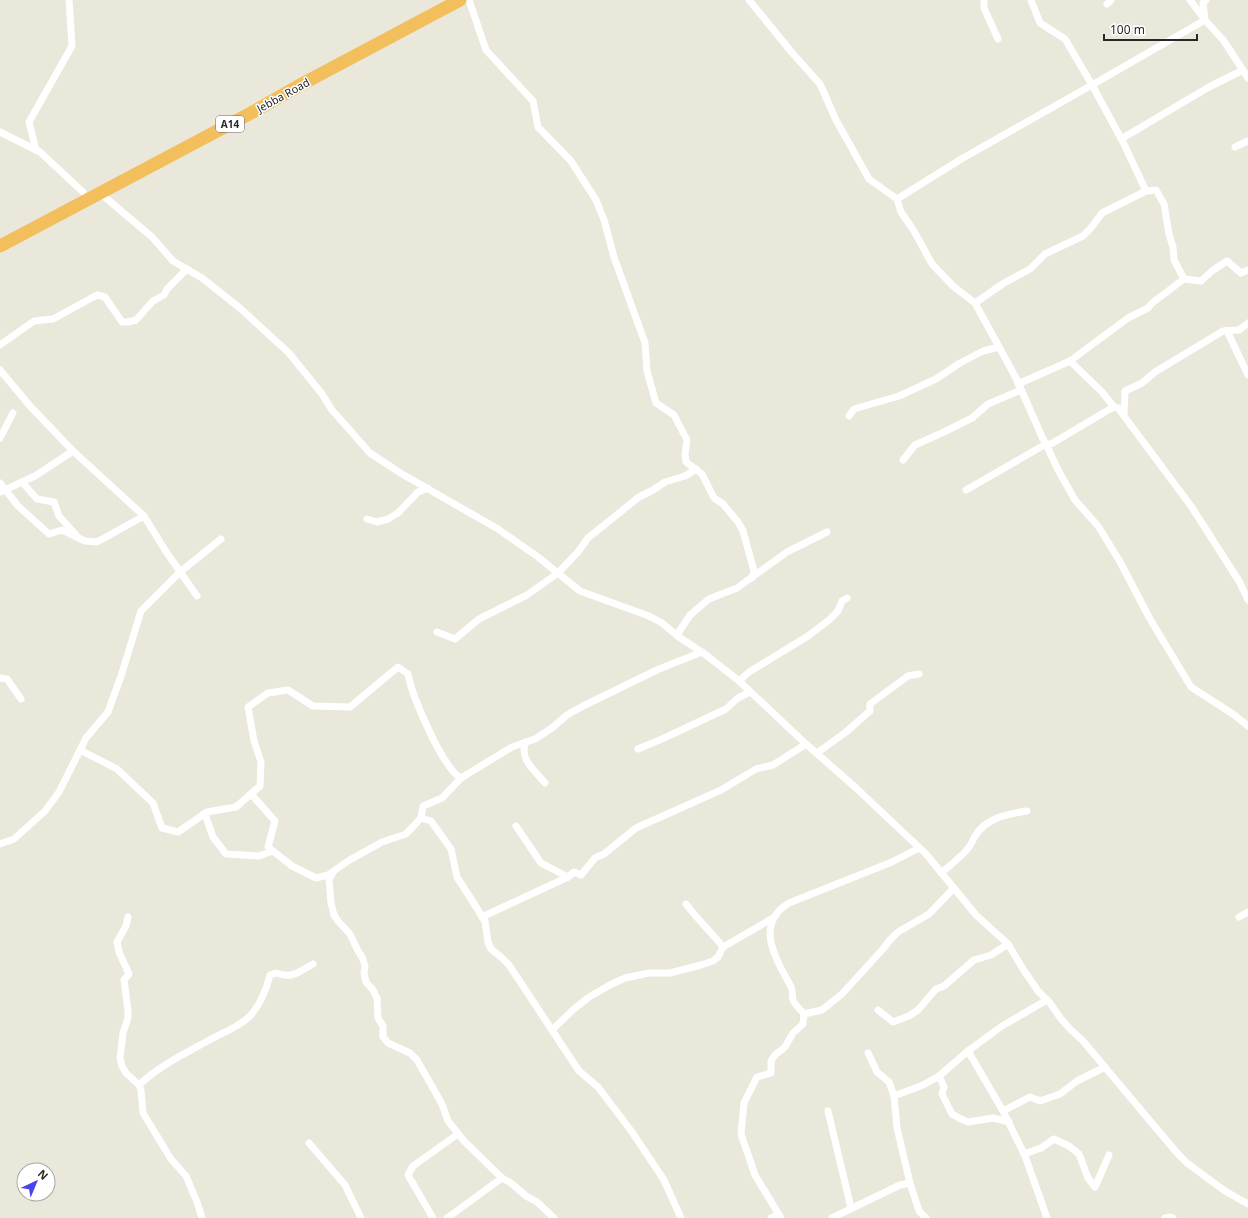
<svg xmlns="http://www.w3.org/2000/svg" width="1248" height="1218" viewBox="0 0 1248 1218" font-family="'Noto Sans',sans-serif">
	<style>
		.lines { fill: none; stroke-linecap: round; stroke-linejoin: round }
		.street { stroke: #fff; stroke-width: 7 }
		.highway { stroke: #f3bf5c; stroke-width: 13 }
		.labels { text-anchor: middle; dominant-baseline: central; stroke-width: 3; stroke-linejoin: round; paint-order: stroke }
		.shield { fill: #fff; stroke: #686868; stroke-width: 1 }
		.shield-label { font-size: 10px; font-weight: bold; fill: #282828 }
		.street-label { font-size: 11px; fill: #282828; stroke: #fff }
	</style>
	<rect width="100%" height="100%" fill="#eae7db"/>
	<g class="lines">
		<g class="street">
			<polyline points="469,0 486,50 533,101 538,127 571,161 596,200 604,220 614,257 645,343 647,371 656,403 674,415 687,440 685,454 686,462 702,474 714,498 723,504 738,522 743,531 754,571 752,578"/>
			<polyline points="749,0 794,55 820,84 836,120 869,179 897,199 901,212 914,231 932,264 953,286 975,303 1016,378 1043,439 1046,444 1051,444 1110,409 1114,407 1118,408 1191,506 1239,581 1248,600"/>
			<polyline points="984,0 984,8 998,39"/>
			<polyline points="1190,0 1205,20 1224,41 1248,78"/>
			<polyline points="1107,4 1111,0"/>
			<polyline points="0,132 40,152 83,192"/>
			<polyline points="1121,139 1209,87 1243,70"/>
			<polyline points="1235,147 1248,141"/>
			<polyline points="36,150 29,122 72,46 69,0"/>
			<polyline points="1146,191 1123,142 1092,85 1205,20 1203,3 1206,0"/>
			<polyline points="100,193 152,237 173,261 202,278 241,309 289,353 322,394 332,410 370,453 402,474 498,529 538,557 580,591 649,616 662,623 679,637 706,655 739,681 806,744 855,787 926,854 976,915 1008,944 1023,969 1038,991 1050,1003 1061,1019 1070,1029 1083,1041 1177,1153 1187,1163 1225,1191 1248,1204"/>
			<polyline points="897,199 963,158 1092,85 1065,39 1040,23 1031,0"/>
			<polyline points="1184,279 1201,281 1212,271 1227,261 1241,273 1248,270"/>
			<polyline points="975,303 1004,283 1030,269 1045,254 1083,236 1091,228 1102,213 1146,191 1156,190 1164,204 1169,234 1173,247 1174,260 1184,279 1152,303 1148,308 1128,318 1070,361 1018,384"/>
			<polyline points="1227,331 1248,375"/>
			<polyline points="0,345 34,321 53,319 97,295 105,297 122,322 128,322 136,320 153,301 164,295 167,289 187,269"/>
			<polyline points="1070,361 1102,392 1114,407"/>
			<polyline points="0,370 30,406 73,451 144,516 165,550 197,596"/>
			<polyline points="1124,414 1125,391 1142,383 1155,372 1223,331 1239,330 1248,323"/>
			<polyline points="849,416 854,409 899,396 936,379 960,363 983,351 999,347"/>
			<polyline points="0,438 13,413"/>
			<polyline points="903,460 915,445 944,432 972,418 988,404 1021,390"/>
			<polyline points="22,482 37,499 54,502 59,516 77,536"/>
			<polyline points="0,483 18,506 49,534 62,530 85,541 97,542 144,516"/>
			<polyline points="966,490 1046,444 1058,470 1075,500 1098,526 1119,560 1150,619 1191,687 1233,714 1248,726"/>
			<polyline points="0,492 35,476 73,451"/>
			<polyline points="367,519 377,522 388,519 398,513 418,492 428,488"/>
			<polyline points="437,632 455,639 479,619 527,595 558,573 578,552 588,538 639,497 653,490 665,482 685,476 696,469"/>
			<polyline points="677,635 690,615 709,599 737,588 787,552 827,532"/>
			<polyline points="0,678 7,679 21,699"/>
			<polyline points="739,681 749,672 808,636 829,620 838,611 842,601 847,598"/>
			<path d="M526,742C518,758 536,772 545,783"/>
			<polyline points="638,749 662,739 726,709 738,698 750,692"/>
			<path d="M80,750L117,769L153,803L162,828L178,832L207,812L236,807L260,786L261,762L254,741L248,707L268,693L288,690L313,706L350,707L398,667L408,674C412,696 443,769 461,778L512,747L535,739L552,728L567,715L583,706L659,669L702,652"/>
			<polyline points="817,753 846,732 870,711 870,704 908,676 919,674"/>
			<polyline points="251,794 275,821 268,847 273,851"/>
			<polyline points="205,814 213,837 226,854 259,856 273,851 292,866 316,878 328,875 348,861 382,842 406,834 421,818 423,806 442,798 461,778"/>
			<polyline points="421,818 431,821 451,849 457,877 485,921 488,942 491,949 501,957 509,965 579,1071 598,1087 632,1132 664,1180 681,1218"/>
			<polyline points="516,826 541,863 568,877 574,872 581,875 595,858 604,854 636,828 721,790 756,769 773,765 806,744"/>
			<polyline points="0,844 14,839 45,811 59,792 86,738 108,712 122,673 141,611 180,572 221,539"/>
			<path d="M919,848L892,862L789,903C753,925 777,960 791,987C794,992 791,995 793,1000C794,1004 801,1010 804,1014L822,1010L842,994L882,950L890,940L898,932L929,914L954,888"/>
			<polyline points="334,871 329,879 331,903 334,915 338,921 350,934 358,951 362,957 365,966 364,973 366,982 373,990 377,998 378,1018 383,1026 383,1037 388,1043 410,1053 417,1060 442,1104 448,1121 465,1142 502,1178 511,1183 526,1196 537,1202 554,1218"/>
			<path d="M941,873C949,866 964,855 969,847C972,844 973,839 975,836C986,818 1007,814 1027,811"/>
			<path d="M686,904C697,919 711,932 723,947L773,918"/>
			<polyline points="128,917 126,926 117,942 119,952 129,974 124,980 128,1011 128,1018 123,1033 120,1058 122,1066 126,1073 139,1085 141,1090 143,1113 171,1159 186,1176 197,1202 202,1218"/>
			<polyline points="482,917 568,877"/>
			<polyline points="1239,917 1248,912"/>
			<polyline points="1047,1000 1002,1026 968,1051 1003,1111 1030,1097 1040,1101 1060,1094 1077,1081 1105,1067"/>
			<polyline points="878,1010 893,1022 909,1016 918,1010 936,989 944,986 974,960 991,955 1008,944"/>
			<polyline points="552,1030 574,1009 589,997 610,985 625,978 649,973 670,973 701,965 713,961 718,957 723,947"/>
			<polyline points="868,1053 877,1072 889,1082 894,1096 897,1128 910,1183 919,1211 926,1218"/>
			<polyline points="939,1076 944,1087 942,1094 952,1114 959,1118 968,1122 993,1118 1009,1122"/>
			<path d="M139,1085C160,1065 188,1052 213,1038C225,1032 240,1026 250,1016C261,1004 266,991 270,975L276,973C293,979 298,972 313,964"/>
			<polyline points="894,1096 923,1085 939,1076 968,1051"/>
			<polyline points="828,1111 851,1208"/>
			<polyline points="1003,1111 1025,1156 1047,1218"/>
			<polyline points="309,1143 345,1185 361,1218"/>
			<polyline points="1024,1154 1041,1148 1054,1139 1069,1146 1079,1154 1088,1178 1095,1187 1109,1155"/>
			<polyline points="433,1218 408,1175 413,1166 458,1134"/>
			<polyline points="447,1218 502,1178"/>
			<polyline points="771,1218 779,1215"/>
			<polyline points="781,1218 755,1175 741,1134 744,1103 757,1077 771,1073 771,1061 775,1055 785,1047 793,1033 803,1024 804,1014"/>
			<polyline points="832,1218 900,1185 910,1183"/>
			<polyline points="1165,1218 1170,1217 1173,1218"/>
		</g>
		<polyline class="highway" points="0,246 251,113 302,84 460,0"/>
	</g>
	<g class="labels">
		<rect class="shield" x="216" y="116" width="28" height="16" rx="3"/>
		<g class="shield-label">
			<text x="230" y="124">A14</text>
		</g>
		<g class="street-label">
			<text transform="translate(283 95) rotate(-29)">Jebba Road</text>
		</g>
	</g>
	<g transform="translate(36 1182) rotate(44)"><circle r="19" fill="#ffffff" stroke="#a9a9a9"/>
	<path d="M0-3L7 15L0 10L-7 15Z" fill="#4a44ee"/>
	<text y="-6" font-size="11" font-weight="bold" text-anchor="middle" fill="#282828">N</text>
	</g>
	<path d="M1104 34v6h93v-6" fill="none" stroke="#282828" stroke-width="2"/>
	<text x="1110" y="34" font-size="12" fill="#282828" stroke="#ffffff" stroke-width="3" paint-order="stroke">100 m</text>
</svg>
